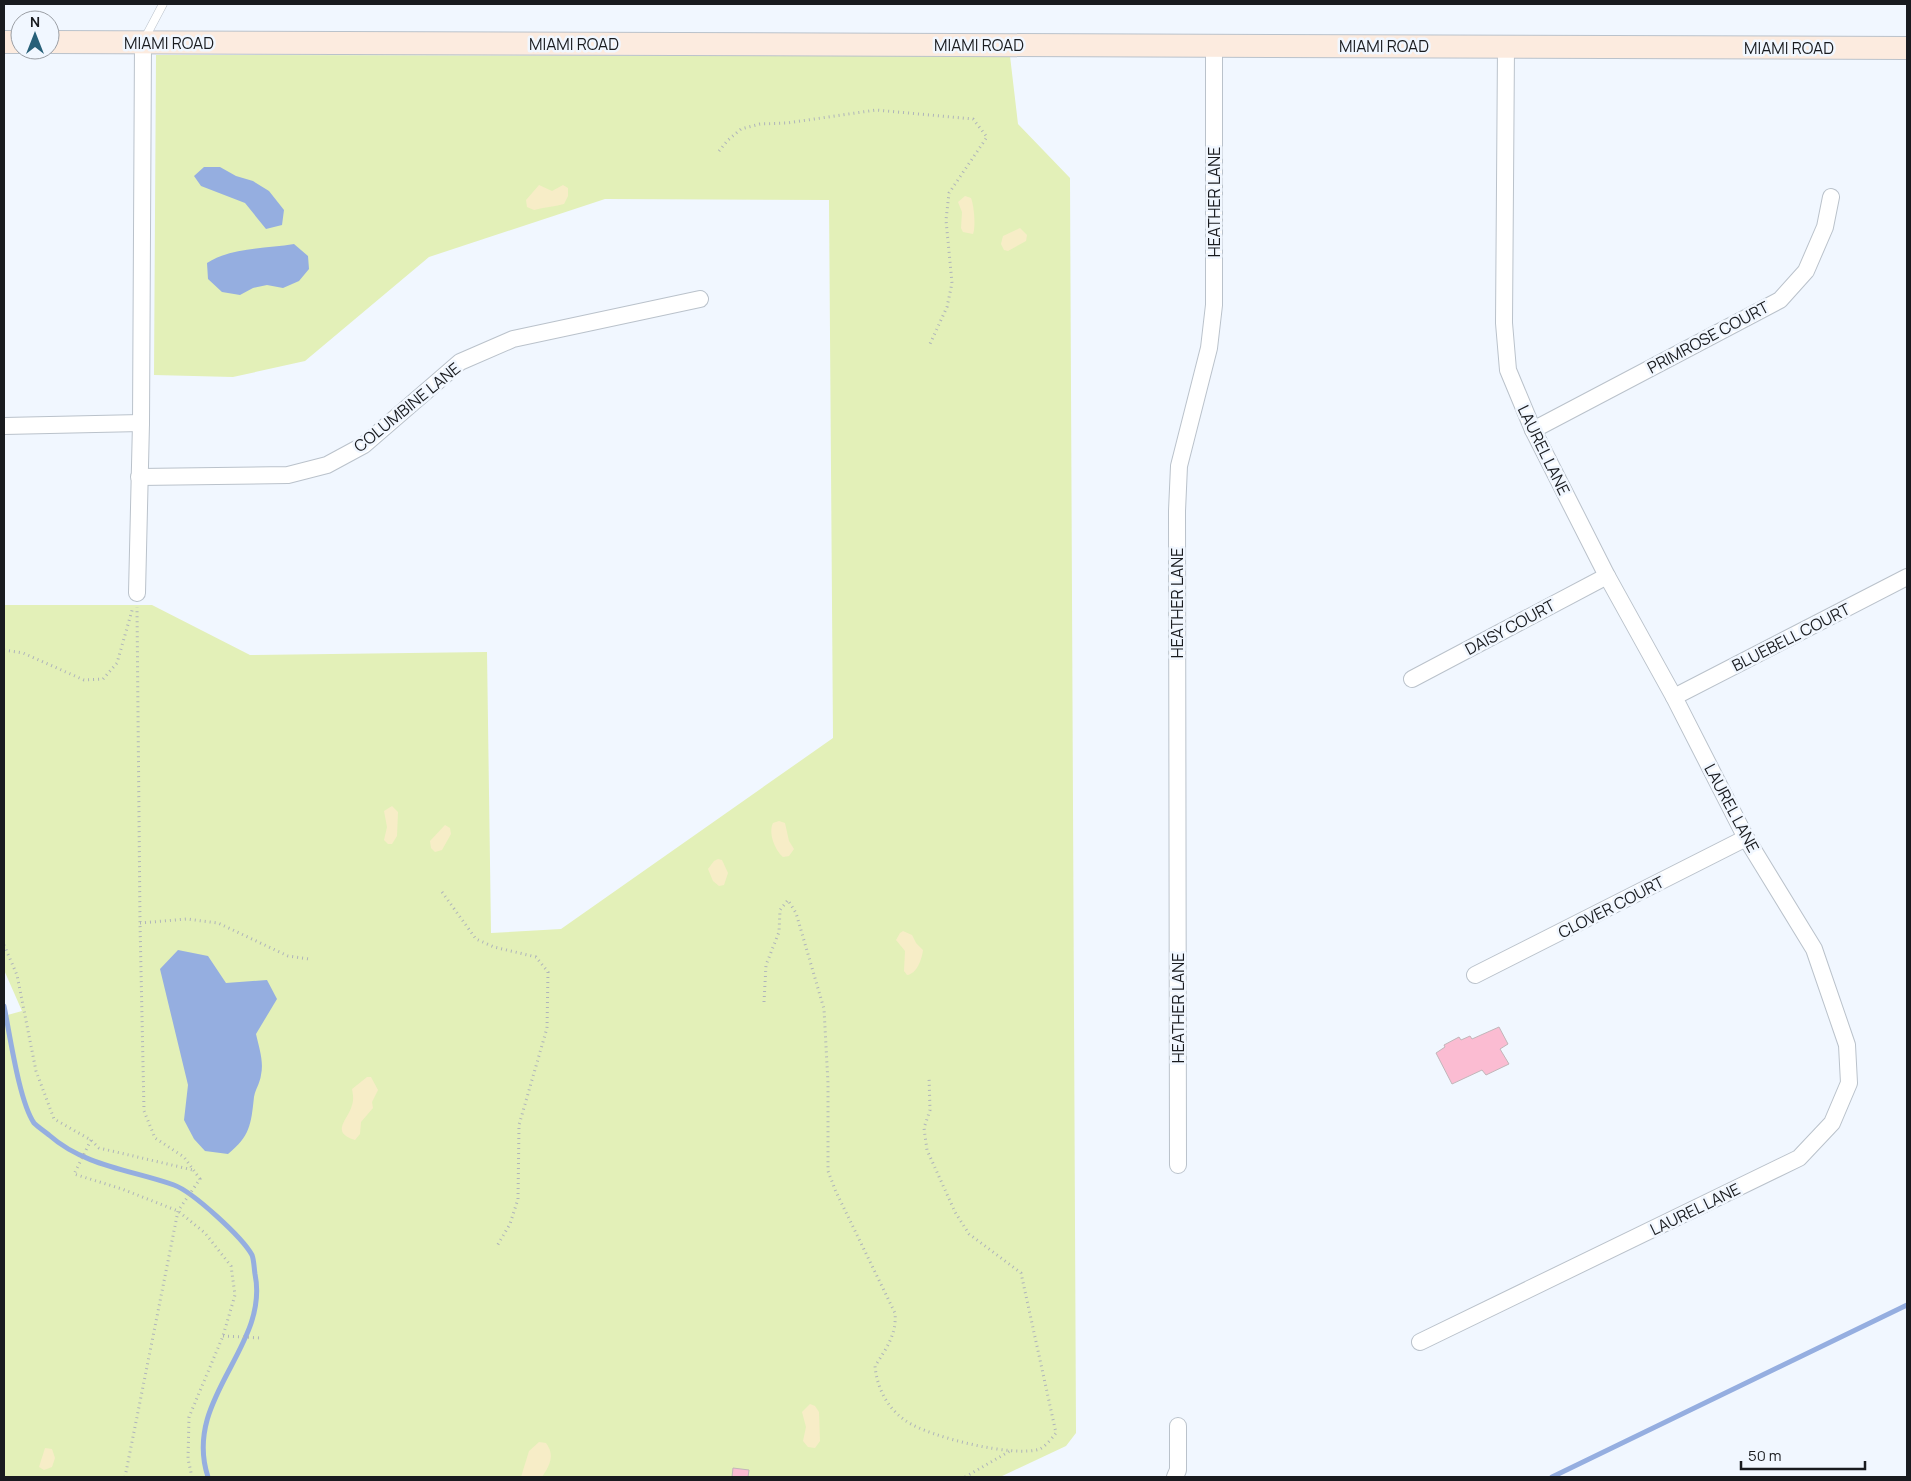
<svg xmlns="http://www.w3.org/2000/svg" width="1911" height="1481" viewBox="0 0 1911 1481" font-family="Manrope,sans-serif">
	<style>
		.green { fill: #e3f0b8 }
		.sand { fill: #f7edc7 }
		.water { fill: #95aee0 }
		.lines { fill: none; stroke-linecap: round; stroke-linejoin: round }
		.stream { stroke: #95aee0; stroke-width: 5 }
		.building { fill: #fbbcd2; stroke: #c2b6ba }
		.lane-casing { stroke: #bac2cb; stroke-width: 9 }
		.street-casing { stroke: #bac2cb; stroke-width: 18 }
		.secondary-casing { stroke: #bac2cb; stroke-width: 24 }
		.path { stroke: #afb4ba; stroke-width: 3; stroke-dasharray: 1 4; stroke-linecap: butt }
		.lane { stroke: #fff; stroke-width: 8 }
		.street { stroke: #fff; stroke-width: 16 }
		.secondary { stroke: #fcebdf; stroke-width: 22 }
		.labels { text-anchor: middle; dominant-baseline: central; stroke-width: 5; stroke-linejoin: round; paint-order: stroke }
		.street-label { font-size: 16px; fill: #191b1f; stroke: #f1f7ff }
	</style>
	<rect width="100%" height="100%" fill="#f1f7ff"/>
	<polygon class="green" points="156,55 1010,56 1018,124 1070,178 1076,1433 1066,1446 1000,1477 4,1477 4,1016 22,1011 4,970 4,605 152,605 250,655 487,652 491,933 561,929 833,738 829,200 605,199 429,257 305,361 233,377 154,375"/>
	<g class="sand">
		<path d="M539,185L552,191L563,185L568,188V196L564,204C554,207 544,207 534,210L527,207L526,200Z"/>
		<path d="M965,196L971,198C974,205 976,228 973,234L963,232L961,228L962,212L958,202Z"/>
		<polygon points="1020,228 1027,235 1026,241 1008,251 1004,250 1001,244 1003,236"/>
		<polygon points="392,806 398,812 397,836 392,844 388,844 384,840 387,827 384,811"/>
		<path d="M779,821L785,823L789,841L794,849L789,856L783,857C775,850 768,833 773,823Z"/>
		<polygon points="445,825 450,828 451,834 442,850 435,852 431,848 430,841"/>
		<polygon points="718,859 722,860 728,873 724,885 719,886 713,881 708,869 714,861"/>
		<path d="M903,931L912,935L916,943L923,950C922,959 917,974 907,975L904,971L905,951L896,940L900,933Z"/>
		<path d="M367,1077H371L378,1090L372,1102L373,1108L361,1122L360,1134L355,1140C329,1132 349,1119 352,1105C354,1100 353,1094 352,1089Z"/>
		<polygon points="810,1404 815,1406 819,1412 820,1441 815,1448 808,1447 803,1441 806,1427 802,1412"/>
		<path d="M539,1442L546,1443C555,1455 550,1465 542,1477H521L529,1451Z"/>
		<polygon points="45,1448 52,1449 55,1458 52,1467 44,1470 39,1467"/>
	</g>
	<g class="water">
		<polygon points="204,167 220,167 236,176 253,181 269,191 284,210 282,225 266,229 245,203 201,186 194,176"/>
		<path d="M294,244L308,256L309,269L299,281L283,288L267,285L253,288L240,295L222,292L208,279L207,263C232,247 265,249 294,244Z"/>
		<path d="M178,950L208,956L226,983L267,980L277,999L256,1034C259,1048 264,1061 261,1075C260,1083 255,1090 254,1097C251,1125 250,1136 228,1154L205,1151L194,1139L184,1120L188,1085L160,969Z"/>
	</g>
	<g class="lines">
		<g class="stream">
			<path d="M4,1006C10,1035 19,1101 34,1123C38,1127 44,1131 49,1135C84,1166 131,1170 174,1185C193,1192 242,1237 252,1255C254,1260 254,1268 255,1274C270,1347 182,1398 208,1477"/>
			<polyline points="1552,1477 1907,1305"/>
		</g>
	</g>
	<g class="building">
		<polygon points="1499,1027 1508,1044 1500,1049 1509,1064 1486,1075 1482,1070 1452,1084 1436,1053 1445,1047 1444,1045 1459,1037 1461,1040 1470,1036 1472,1039"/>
		<polygon points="733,1468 749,1470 748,1477 732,1477"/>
	</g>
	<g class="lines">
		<g class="lane-casing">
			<polyline id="lane" points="145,38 163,4"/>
		</g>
		<g class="street-casing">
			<g id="street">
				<polyline points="4,426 141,423"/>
				<polyline points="1533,430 1780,300 1806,271 1825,227 1831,197"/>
				<polyline points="139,477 288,475 327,465 364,445 460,362 513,339 700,299"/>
				<polyline points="137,593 141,423 143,42"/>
				<polyline points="1412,679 1607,576"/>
				<polyline points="1674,697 1907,577"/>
				<polyline points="1475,975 1746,838"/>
				<polyline points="1178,1165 1177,511 1179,466 1209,348 1214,305 1214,46"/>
				<polyline points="1420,1342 1799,1158 1832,1123 1849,1083 1847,1045 1814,949 1746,838 1674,697 1607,576 1533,430 1508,370 1504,323 1506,47"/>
				<polyline points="1175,1477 1178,1470 1178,1426"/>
			</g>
		</g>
		<g class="secondary-casing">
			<g id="secondary">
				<polyline points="4,42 20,42"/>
				<polyline points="50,42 1907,48"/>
			</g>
		</g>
		<g class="path">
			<polyline points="719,151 728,140 741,129 760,124 787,123 876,110 973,119 987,137 949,193 946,220 952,283 947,307 929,346"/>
			<polyline points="4,650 23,653 84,680 103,679 117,663 133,607"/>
			<polyline points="442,892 476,939 494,947 536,957 548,972 547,1028 519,1125 518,1199 510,1224 497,1246"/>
			<polyline points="140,923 187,919 218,923 288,956 309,959"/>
			<polyline points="4,945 17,975 36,1071 54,1119 91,1140 99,1148 193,1170"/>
			<path d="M764,1002L766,965L779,932L780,910L788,900L796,913L824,1009L828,1083V1171L836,1192L895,1313C897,1334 886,1349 875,1366C877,1388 887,1408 906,1421C929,1437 1014,1458 1040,1449C1046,1446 1052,1438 1056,1433L1021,1273L969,1234L955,1212L927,1150L924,1128L930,1110L929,1076"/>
			<polyline points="91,1140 74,1174 122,1189 178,1211 205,1233 231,1266 235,1295 223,1336 189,1417 188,1459 192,1477"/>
			<polyline points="223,1336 261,1338"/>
			<polyline points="125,1477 178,1211 200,1179 184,1157 155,1138 144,1111 140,923 137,607"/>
			<polyline points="965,1477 1010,1451"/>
		</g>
		<use href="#lane" class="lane"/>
		<use href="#street" class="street"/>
		<use href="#secondary" class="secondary"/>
	</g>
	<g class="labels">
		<g class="street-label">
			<text x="169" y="43">MIAMI ROAD</text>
			<text x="574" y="44">MIAMI ROAD</text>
			<text x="979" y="45">MIAMI ROAD</text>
			<text x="1384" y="46">MIAMI ROAD</text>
			<text x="1789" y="48">MIAMI ROAD</text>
			<text transform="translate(1214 202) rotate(-90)">HEATHER LANE</text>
			<text transform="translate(1708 337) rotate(-28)">PRIMROSE COURT</text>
			<text transform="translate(407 407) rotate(-39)">COLUMBINE LANE</text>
			<text transform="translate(1544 450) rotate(64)">LAUREL LANE</text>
			<text transform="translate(1177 603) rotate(-90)">HEATHER LANE</text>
			<text transform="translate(1510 627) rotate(-28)">DAISY COURT</text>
			<text transform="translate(1791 637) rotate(-27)">BLUEBELL COURT</text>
			<text transform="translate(1732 808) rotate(62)">LAUREL LANE</text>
			<text transform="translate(1611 907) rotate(-27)">CLOVER COURT</text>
			<text transform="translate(1178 1008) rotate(-90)">HEATHER LANE</text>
			<text transform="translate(1695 1209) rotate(-26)">LAUREL LANE</text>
		</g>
	</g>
	<rect width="1911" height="1481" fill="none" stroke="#191b1f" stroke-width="10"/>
	<g transform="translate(35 35)"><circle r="24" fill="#f1f7ff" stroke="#9b9fa5"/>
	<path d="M0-4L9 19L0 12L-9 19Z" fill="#276079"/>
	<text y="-8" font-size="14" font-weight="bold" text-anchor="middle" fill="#191b1f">N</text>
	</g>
	<path d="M1741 1461v8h124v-8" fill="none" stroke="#191b1f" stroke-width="2.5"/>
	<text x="1748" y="1461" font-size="15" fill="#191b1f" stroke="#f1f7ff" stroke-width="4" paint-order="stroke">50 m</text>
</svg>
